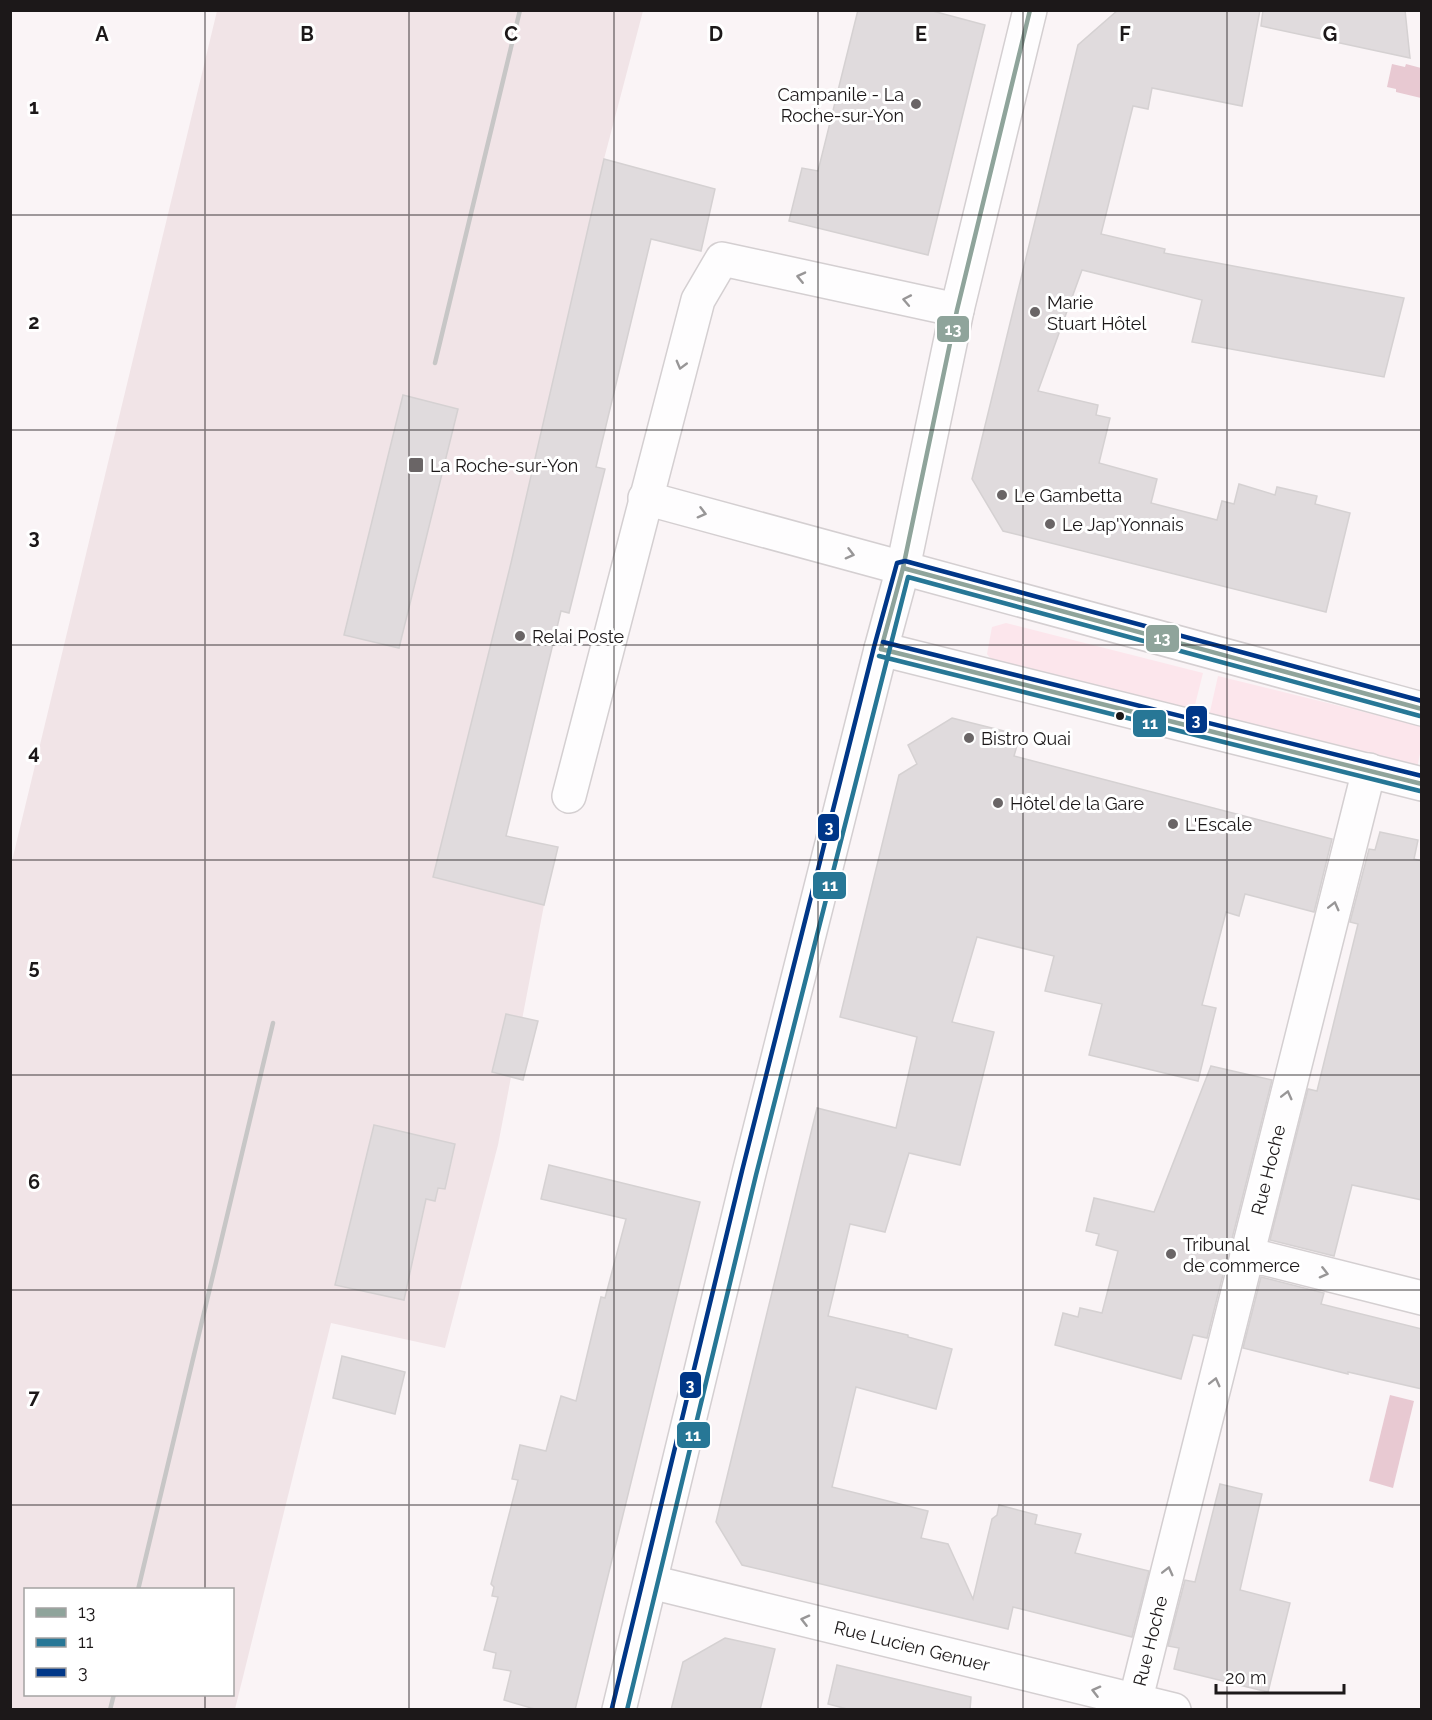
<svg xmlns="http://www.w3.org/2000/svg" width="1432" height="1720" viewBox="0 0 1432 1720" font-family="Raleway,sans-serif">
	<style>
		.built { fill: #f1e4e7; fill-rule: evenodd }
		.green { fill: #fce6ec }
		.water { fill: #e8c9d2 }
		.building { fill: #e0dbdd; stroke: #d5d1d2; stroke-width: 1.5 }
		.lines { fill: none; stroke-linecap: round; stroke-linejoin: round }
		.minor-casing { stroke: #d4cfd1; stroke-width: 36 }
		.minor { stroke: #fefdfe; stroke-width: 33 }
		.rail { stroke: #c7c6c6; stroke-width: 4.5 }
		.bus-1-casing { stroke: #fff; stroke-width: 9 }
		.bus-2-casing { stroke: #fff; stroke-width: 9 }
		.bus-3-casing { stroke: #fff; stroke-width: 9 }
		.bus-1 { stroke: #8fa49b; stroke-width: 4.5 }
		.bus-2 { stroke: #277796; stroke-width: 4.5 }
		.bus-3 { stroke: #003788; stroke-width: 4.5 }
		.oneway { stroke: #989697 }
		.grid { fill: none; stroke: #1c1819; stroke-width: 1.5; stroke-opacity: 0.55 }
		.poi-dot { fill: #6a6566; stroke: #fff; stroke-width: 2 }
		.bus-dot { fill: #1c1819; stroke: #fff; stroke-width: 2 }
		.labels { text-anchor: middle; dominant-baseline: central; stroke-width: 6; stroke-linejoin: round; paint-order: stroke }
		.poi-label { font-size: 18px; fill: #1c1819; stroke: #fff; text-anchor: start }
		.street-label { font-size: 18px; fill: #1c1819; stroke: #fff }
		.grid-label { font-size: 20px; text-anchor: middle; font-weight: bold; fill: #1c1819; stroke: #fff; stroke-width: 6; stroke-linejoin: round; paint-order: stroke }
		.line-badge { stroke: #fff; stroke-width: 2 }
		.badge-label { font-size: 16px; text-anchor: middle; font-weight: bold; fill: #fff }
	</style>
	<rect width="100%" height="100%" fill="#faf4f6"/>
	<path class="built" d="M217,11H643L604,159L521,524L433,877L544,905L498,1145L445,1348L331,1323L235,1709L11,1710V865ZM26,1590H232V1694H26Z"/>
	<g class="green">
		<polygon points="1006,623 1203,673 1193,713 994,663 987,654 992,627"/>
		<polygon points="1218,676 1421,726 1421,748 1417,769 1209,716"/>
	</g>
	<g class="water">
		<polygon points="1392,64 1405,67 1406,64 1421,68 1421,98 1396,92 1396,89 1387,87"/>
		<polygon points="1390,1395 1414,1401 1393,1488 1369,1481"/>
	</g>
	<g class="building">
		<polygon points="858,10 929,10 985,25 928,255 789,221 802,168 818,171"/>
		<polygon points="1118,10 1260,10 1242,106 1152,88 1148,109 1133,106 1101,234 1165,249 1164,253 1404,298 1384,377 1192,342 1202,300 1082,270 1038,391 1098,405 1096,415 1110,418 1099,463 1157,479 1151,503 1217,520 1222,501 1234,504 1239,484 1275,495 1277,487 1317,496 1315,504 1350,513 1326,612 1003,531 972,479 1078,45"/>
		<polygon points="1263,10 1405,10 1410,58 1261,26"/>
		<polygon points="604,159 715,189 701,251 651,239 596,467 605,469 569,613 561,611 506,836 558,847 544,905 433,877 511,563"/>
		<polygon points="403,395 458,409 399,648 344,635"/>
		<polygon points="952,718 1020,735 1014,756 1332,839 1314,912 1245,894 1239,916 1226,912 1202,1005 1216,1008 1198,1081 1089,1055 1102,1004 1045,991 1054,956 977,937 952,1022 994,1032 960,1165 909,1153 885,1232 850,1224 828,1316 908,1335 908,1337 952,1349 936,1409 856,1387 832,1487 928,1511 921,1538 948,1544 973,1599 992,1519 997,1515 999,1505 1037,1515 1035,1524 1081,1534 1075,1553 1149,1571 1132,1637 1013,1607 1008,1629 742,1565 716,1522 817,1108 896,1128 917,1037 840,1017 899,775 917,764 908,745"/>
		<polygon points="1380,832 1418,840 1414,859 1422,861 1422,1200 1352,1185 1334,1256 1270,1240 1308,1089 1317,1091 1358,924 1350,922 1369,849 1375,850"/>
		<polygon points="506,1014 538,1021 523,1080 492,1072"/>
		<polygon points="1211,1066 1272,1080 1207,1338 1193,1335 1181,1379 1055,1345 1063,1313 1078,1317 1080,1308 1102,1313 1118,1251 1096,1245 1099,1234 1086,1231 1094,1198 1154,1212"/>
		<polygon points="374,1125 455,1144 445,1189 438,1188 435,1201 426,1199 404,1300 335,1285"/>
		<polygon points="549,1165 700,1202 575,1710 538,1710 504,1700 511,1671 493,1668 496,1653 484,1650 498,1597 492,1596 494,1587 491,1584 518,1480 512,1479 520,1445 546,1451 561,1396 576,1401 601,1297 605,1298 626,1219 541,1199"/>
		<polygon points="1261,1277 1324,1293 1321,1304 1422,1329 1422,1389 1348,1372 1348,1374 1243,1348"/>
		<polygon points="342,1356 405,1372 395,1414 333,1398"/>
		<polygon points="1220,1484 1262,1494 1240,1590 1290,1603 1268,1692 1174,1669 1179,1648 1168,1646 1185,1580 1195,1582"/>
		<polygon points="725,1638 775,1649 760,1710 671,1710 683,1662"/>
		<polygon points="837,1665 971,1697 970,1710 851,1710 828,1704"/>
	</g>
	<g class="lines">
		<g class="minor-casing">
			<g id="minor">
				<polyline points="645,498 1422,709"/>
				<polyline points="881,649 1422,784"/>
				<polyline points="569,796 698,300 722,259 957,310"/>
				<polyline points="1247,1254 1422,1298"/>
				<polyline points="651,1582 1174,1710"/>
				<polyline points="619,1710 749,1173 881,649 903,568 957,310 1030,10"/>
				<polyline points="1133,1710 1369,770"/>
			</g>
		</g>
		<use href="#minor" class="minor"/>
		<g class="rail">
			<polyline points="435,363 520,10"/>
			<polyline points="138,1590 273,1023"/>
			<polyline points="110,1710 114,1694"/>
		</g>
		<g class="bus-1-casing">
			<g id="bus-1">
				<polyline points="903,568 1422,709"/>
				<polyline points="881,649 903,568 957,310 1030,10"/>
				<polyline points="881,649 1422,784"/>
			</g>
		</g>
		<g class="bus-2-casing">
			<g id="bus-2">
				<polyline points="879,656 1420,791"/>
				<polyline points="627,1710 756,1175 908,577 1420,716"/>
			</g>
		</g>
		<g class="bus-3-casing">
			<g id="bus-3">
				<polyline points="883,642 1422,776"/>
				<polyline points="612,1708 742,1171 874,647 897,563 905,561 1422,701"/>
			</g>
		</g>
		<use href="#bus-1" class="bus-1"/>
		<use href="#bus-2" class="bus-2"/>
		<use href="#bus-3" class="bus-3"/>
	</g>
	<defs><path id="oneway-chevron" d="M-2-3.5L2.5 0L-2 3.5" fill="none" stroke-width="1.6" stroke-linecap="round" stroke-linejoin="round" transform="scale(1.5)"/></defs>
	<g class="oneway">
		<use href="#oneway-chevron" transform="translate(801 277) rotate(-167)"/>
		<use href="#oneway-chevron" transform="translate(907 300) rotate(-169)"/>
		<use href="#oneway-chevron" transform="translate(681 365) rotate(105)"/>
		<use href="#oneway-chevron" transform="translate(702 513) rotate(15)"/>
		<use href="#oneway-chevron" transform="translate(850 554) rotate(15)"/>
		<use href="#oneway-chevron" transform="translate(1334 906) rotate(-76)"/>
		<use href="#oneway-chevron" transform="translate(1287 1095) rotate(-76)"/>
		<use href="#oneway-chevron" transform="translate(1324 1273) rotate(14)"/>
		<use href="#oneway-chevron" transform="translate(1215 1382) rotate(-76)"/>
		<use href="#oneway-chevron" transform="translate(1168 1571) rotate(-76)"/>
		<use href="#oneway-chevron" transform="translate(805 1620) rotate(-166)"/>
		<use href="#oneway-chevron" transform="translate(1096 1691) rotate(-166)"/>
	</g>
	<path class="grid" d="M205,10V1590M409,10V1710M614,10V1710M818,10V1710M1023,10V1710M1227,10V1710M10,215H1422M10,430H1422M10,645H1422M10,860H1422M10,1075H1422M10,1290H1422M10,1505H1422M205,1694V1710"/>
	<g class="poi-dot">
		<circle cx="916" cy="104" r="6"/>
		<circle cx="1035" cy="312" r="6"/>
		<rect x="408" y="457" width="16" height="16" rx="3"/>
		<circle cx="1002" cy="495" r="6"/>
		<circle cx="1050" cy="524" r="6"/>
		<circle cx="520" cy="636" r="6"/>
		<circle cx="969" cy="738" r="6"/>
		<circle cx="998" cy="803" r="6"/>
		<circle cx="1173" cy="824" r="6"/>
		<circle cx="1171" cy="1254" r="6"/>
	</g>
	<circle class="bus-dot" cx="1120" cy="716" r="5"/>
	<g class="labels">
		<g class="poi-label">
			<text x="904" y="94" text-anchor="end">Campanile - La<tspan x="904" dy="21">Roche-sur-Yon</tspan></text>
			<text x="1047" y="302">Marie<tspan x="1047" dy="21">Stuart Hôtel</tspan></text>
			<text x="430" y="465">La Roche-sur-Yon</text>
			<text x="1014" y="495">Le Gambetta</text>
			<text x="1062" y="524">Le Jap'Yonnais</text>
			<text x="532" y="636">Relai Poste</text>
			<text x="981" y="738">Bistro Quai</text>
			<text x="1010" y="803">Hôtel de la Gare</text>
			<text x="1185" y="824">L'Escale</text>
			<text x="1183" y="1244">Tribunal<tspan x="1183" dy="21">de commerce</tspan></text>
		</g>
		<g class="street-label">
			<text transform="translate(1268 1170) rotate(-76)">Rue Hoche</text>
			<text transform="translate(1150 1641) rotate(-76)">Rue Hoche</text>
			<text transform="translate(912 1646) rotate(14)">Rue Lucien Genuer</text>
		</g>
	</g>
	<g class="grid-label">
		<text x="102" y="41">A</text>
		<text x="307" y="41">B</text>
		<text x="511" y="41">C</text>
		<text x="716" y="41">D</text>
		<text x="921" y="41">E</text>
		<text x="1125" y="41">F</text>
		<text x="1330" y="41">G</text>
		<text x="34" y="114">1</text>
		<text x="34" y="329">2</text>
		<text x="34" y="544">3</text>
		<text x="34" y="759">4</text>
		<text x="34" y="974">5</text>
		<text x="34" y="1189">6</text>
		<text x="34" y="1404">7</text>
	</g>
	<g class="line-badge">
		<rect x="936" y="315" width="34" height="28" rx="6" fill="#8fa49b"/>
		<rect x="1145" y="624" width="35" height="29" rx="6" fill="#8fa49b"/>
		<rect x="1185" y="705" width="23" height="29" rx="6" fill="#003788"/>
		<rect x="1132" y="709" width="35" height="29" rx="6" fill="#277796"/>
		<rect x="817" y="813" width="23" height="29" rx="6" fill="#003788"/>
		<rect x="812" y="871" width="35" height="29" rx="6" fill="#277796"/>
		<rect x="679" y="1371" width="23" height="28" rx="6" fill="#003788"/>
		<rect x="676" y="1421" width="35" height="28" rx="6" fill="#277796"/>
	</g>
	<g class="badge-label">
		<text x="953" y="335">13</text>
		<text x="1162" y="644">13</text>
		<text x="1196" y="726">3</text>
		<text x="1150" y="729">11</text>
		<text x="829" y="833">3</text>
		<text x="830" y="891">11</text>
		<text x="690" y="1391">3</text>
		<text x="693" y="1441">11</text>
	</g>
	<rect width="1432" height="1720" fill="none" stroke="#1c1819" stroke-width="24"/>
	<rect x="24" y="1588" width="210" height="108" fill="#ffffff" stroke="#a4a3a3" stroke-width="1.5"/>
	<rect x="36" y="1608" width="30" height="9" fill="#8fa49b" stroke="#a4a3a3" stroke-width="1.5"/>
	<text x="78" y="1618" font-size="18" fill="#1c1819">13</text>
	<rect x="36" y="1638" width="30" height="9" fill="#277796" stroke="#a4a3a3" stroke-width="1.5"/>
	<text x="78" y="1648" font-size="18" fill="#1c1819">11</text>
	<rect x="36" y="1668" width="30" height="9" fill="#003788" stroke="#a4a3a3" stroke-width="1.5"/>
	<text x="78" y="1678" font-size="18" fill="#1c1819">3</text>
	<path d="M1216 1684v9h128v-9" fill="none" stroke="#1c1819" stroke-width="3"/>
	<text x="1225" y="1684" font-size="18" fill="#1c1819" stroke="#ffffff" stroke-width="4.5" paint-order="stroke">20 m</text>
</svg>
